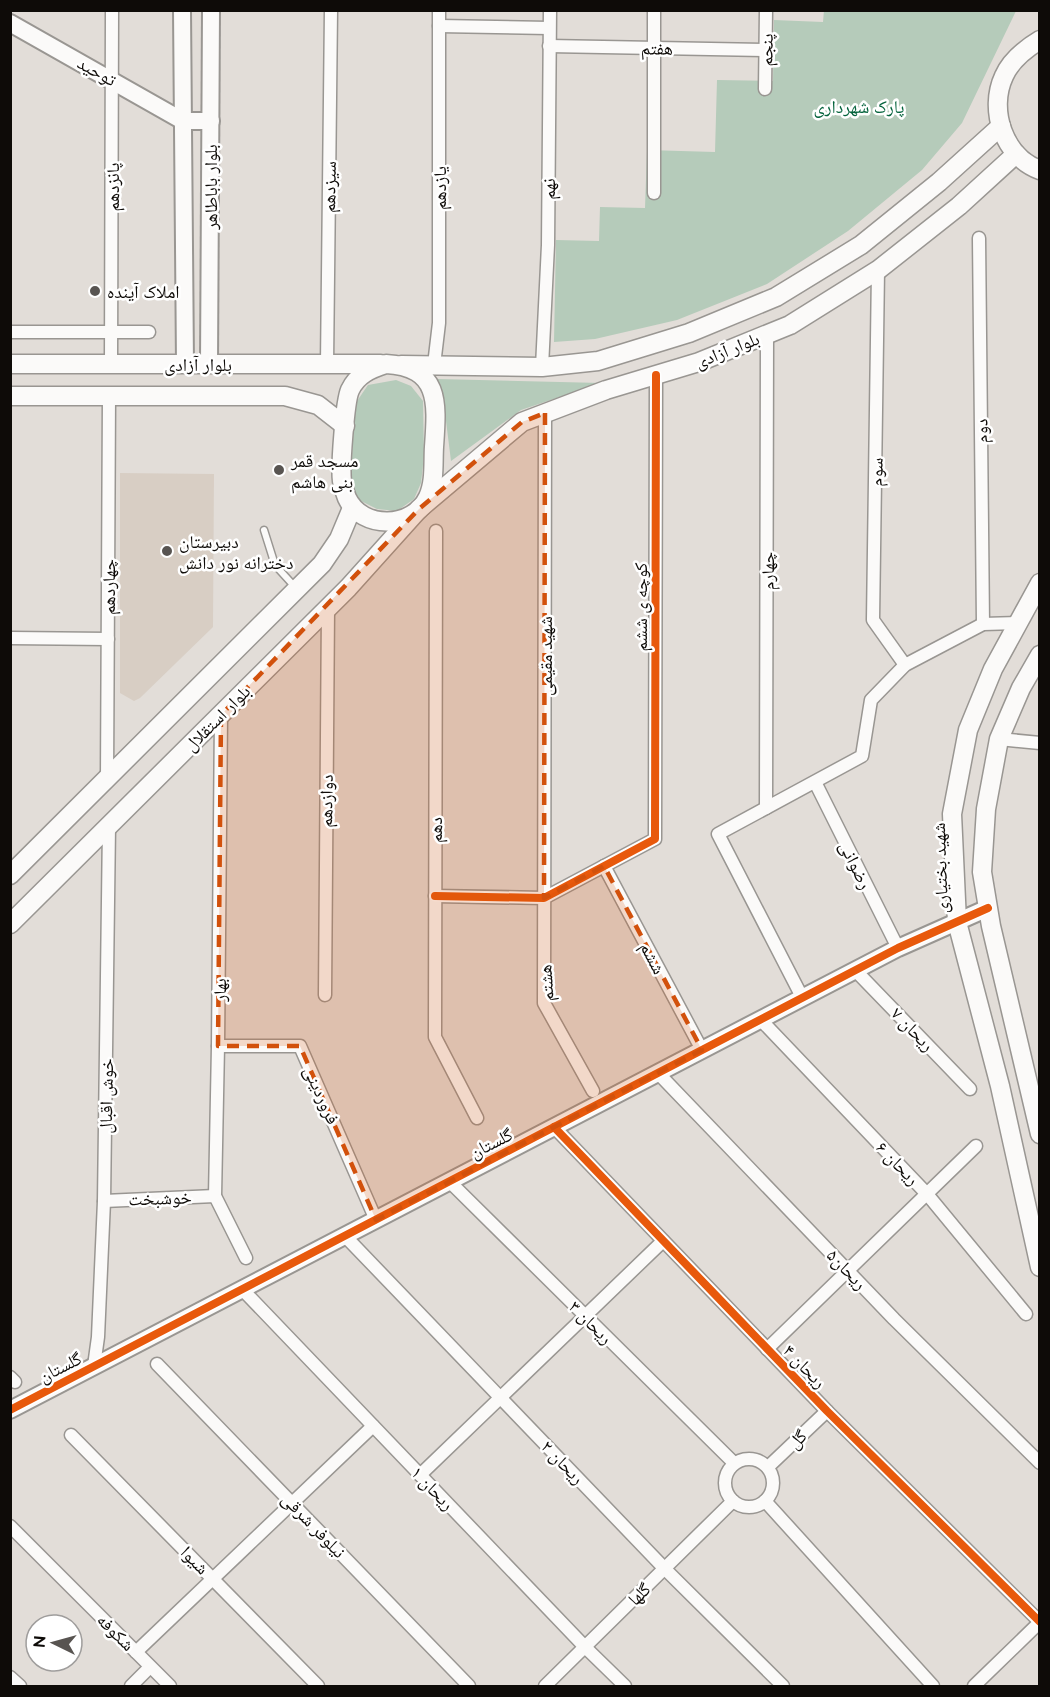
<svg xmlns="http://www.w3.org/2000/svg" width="1050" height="1697" viewBox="0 0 1050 1697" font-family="Raleway,'Noto Naskh Arabic',sans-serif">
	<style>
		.built { fill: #d8cec4 }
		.green { fill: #b5cbba }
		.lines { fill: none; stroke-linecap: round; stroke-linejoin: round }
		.service-casing { stroke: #999692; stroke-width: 9 }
		.minor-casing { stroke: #999692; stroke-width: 15 }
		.tertiary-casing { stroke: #999692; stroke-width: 20 }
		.secondary-casing { stroke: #999692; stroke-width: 21 }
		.service { stroke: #fbfaf9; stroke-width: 6 }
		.minor { stroke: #fbfaf9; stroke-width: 12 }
		.tertiary { stroke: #fbfaf9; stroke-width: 16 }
		.secondary { stroke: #fbfaf9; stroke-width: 18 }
		.cycleway-casing { stroke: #fff; stroke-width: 11 }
		.cycleway { stroke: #e8590c; stroke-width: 8 }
		.marked { fill: #d2510c; fill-opacity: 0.2; stroke: #d2510c; stroke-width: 4.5; stroke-dasharray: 12 8; stroke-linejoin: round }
		.poi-dot { fill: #585451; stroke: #fff; stroke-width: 2 }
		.labels { text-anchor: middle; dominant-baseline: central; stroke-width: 5; stroke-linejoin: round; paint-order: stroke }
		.street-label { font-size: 18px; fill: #0e0b08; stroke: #fff }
		.park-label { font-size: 18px; fill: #04633c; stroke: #fff }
		.poi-label { font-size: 18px; fill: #0e0b08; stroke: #fff; text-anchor: start }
	</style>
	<rect width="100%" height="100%" fill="#e2ddd8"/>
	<polygon class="built" points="120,473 214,474 213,627 140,698 134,701 120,693"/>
	<g class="green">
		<polygon points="824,10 1016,11 962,123 922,170 848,231 767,284 677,320 595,339 554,342 556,240 599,241 600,207 645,208 647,150 715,152 717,80 773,81 774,20 823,22"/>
		<polygon points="437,379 601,383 521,410 451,461 446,421"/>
		<polygon points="396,380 411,386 423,401 424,456 421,483 414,499 397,511 377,509 357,499 351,478 355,404 368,385"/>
	</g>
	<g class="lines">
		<g class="service-casing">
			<polyline id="service" points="264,530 275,565 295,587"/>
		</g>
		<g class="minor-casing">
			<g id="minor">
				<polyline points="439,26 549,28"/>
				<polyline points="549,46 766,50"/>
				<polyline points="765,89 766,10"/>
				<polyline points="654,193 654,10"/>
				<polyline points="979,238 983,624"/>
				<polyline points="878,270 873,620 905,665"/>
				<polyline points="10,332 149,332"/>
				<polyline points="111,364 112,10"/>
				<polyline points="327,364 331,10"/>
				<polyline points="434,365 439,323 439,10"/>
				<polyline points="542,367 548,245 550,10"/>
				<polyline points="545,413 544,1003 593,1091"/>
				<polyline points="436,531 435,1037 477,1118"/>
				<polyline points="10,638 108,639"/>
				<polyline points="221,715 218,1046 215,1196 246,1258"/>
				<polyline points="999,739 1040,743"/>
				<polyline points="107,779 109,396"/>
				<polyline points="815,782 898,948"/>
				<polyline points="766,808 767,334"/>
				<polyline points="604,866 702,1050"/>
				<polyline points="435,896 544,898 655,839 656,375"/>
				<polyline points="855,970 970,1089"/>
				<polyline points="325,995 328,608"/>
				<polyline points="802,997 718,834 862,756 871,700 905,665 983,624 1018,623"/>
				<polyline points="760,1019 927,1194 1026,1314"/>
				<polyline points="218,1046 300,1046 376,1220"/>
				<polyline points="658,1073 894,1319 1040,1463"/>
				<polyline points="554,1127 827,1411 1040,1622"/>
				<polyline points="449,1181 734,1463"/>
				<polyline points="104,1201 215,1196"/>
				<polyline points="345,1236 665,1569 783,1686"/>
				<polyline points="242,1289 585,1647 625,1686"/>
				<polyline points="767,1349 976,1146"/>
				<polyline points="157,1364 469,1686"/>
				<polyline points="94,1366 98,1337 104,1201 109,826"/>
				<polyline points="10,1377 15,1382"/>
				<polyline points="71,1435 318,1686"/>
				<circle cx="749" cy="1483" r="24"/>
				<polyline points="768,1467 827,1411"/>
				<polyline points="420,1475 663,1241"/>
				<polyline points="765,1501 933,1686"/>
				<polyline points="10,1526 170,1686"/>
				<polyline points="136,1652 373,1426"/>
				<polyline points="10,1677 20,1686"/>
				<polyline points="131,1686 150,1667"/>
				<polyline points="545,1686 733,1501"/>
				<polyline points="974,1686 1040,1622"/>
			</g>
		</g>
		<g class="tertiary-casing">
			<g id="tertiary">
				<polyline points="182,10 185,364"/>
				<polyline points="10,23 183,121 211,121"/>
				<polyline points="209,364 211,10"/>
				<polyline points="10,1410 898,948 988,908"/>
			</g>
		</g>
		<g class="secondary-casing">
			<g id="secondary">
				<path d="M1040,40C1025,49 1011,60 1004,76C988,110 1004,157 1040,170"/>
				<polyline points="10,364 381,364"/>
				<path d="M386,364C441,367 437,404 434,447C433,463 435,482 428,497C413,529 362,530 347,498C345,493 343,487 342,481C340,467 345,401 350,390C357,375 370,369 386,364Z"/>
				<polyline points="401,365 542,367 598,361 689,333 776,297 861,245 939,182 1001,126"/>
				<polyline points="10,396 285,396 318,405 345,426"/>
				<polyline points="1040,583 993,669 968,730 952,814 957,922 1000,1086 1040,1267"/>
				<polyline points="1040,655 1021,688 999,739 986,809 982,872 991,926 1040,1134"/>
				<polyline points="10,875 322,564 339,539 352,508"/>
				<polyline points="10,924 348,588 419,509 522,422 606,390 699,362 790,325 878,270 959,206 1016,154"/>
			</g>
		</g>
		<use href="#service" class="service"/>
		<use href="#minor" class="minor"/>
		<use href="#tertiary" class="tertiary"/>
		<use href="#secondary" class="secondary"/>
		<g class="cycleway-casing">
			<g id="cycleway">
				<polyline points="435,896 544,898 655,839 656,375"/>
				<polyline points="554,1127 827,1411 1040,1622"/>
				<polyline points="10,1410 898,948 988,908"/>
			</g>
		</g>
		<use href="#cycleway" class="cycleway"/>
	</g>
	<path class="marked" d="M545,413L544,898L604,866L702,1050L376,1220L300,1046H218L221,715L419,509L522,422Z"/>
	<g class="poi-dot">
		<circle cx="95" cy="291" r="6"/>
		<circle cx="279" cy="470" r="6"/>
		<circle cx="167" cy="551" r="6"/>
	</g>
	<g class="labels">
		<g class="street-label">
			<text transform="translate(657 48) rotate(1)">هفتم</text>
			<text transform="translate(766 50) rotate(-89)">پنجم</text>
			<text transform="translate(97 71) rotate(29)">توحید</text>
			<text transform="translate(112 187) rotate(-90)">پانزدهم</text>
			<text transform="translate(210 187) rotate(-90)">بلوار باباطاهر</text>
			<text transform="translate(329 187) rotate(-89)">سیزدهم</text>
			<text transform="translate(439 188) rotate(-90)">یازدهم</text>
			<text transform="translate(548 189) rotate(-90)">نهم</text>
			<text transform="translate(727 350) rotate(-22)">بلوار آزادی</text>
			<text x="198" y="364">بلوار آزادی</text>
			<text transform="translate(981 431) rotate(-91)">دوم</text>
			<text transform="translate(876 472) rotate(-89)">سوم</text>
			<text transform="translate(767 571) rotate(-90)">چهارم</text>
			<text transform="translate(108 587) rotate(-90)">چهاردهم</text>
			<text transform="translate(640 607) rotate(-90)">کوچه ی ششم</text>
			<text transform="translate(545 656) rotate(-90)">شهید مقیمی</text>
			<text transform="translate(217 718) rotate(-45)">بلوار استقلال</text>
			<text transform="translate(326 801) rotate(-89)">دوازدهم</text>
			<text transform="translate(435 830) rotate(-90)">دهم</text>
			<text transform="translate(856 865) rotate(64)">رضوانی</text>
			<text transform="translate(940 868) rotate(-92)">شهید بختیاری</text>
			<text transform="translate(653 958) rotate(62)">ششم</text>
			<text transform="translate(546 983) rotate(-94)">هشتم</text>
			<text transform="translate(219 990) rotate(-90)">بهار</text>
			<text transform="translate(913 1029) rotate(46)">ریحان ۷</text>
			<text transform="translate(322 1095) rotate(66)">فروردینی</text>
			<text transform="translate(106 1096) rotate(-89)">خوش اقبال</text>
			<text transform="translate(491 1143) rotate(-27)">گلستان</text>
			<text transform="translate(898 1163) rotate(46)">ریحان ۶</text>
			<text transform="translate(160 1198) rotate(-2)">خوشبخت</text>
			<text transform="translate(847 1269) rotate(46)">ریحان۵</text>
			<text transform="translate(591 1322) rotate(45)">ریحان ۳</text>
			<text transform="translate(805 1366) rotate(46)">ریحان ۴</text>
			<text transform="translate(60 1367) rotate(-27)">گلستان</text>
			<text transform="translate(797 1439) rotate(-44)">گل</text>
			<text transform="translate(563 1462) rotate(46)">ریحان ۲</text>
			<text transform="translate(433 1488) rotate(46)">ریحان ۱</text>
			<text transform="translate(314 1525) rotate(46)">نیلوفر شرقی</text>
			<text transform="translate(195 1560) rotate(45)">شیوا</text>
			<text transform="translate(639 1594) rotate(-44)">گلها</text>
			<text transform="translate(116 1632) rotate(45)">شکوفه</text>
		</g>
		<g class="park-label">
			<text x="859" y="106">پارک شهرداری</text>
		</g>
		<g class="poi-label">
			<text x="107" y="291">املاک آینده</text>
			<text x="291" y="460">مسجد قمر<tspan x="291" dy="21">بنی هاشم</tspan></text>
			<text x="179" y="541">دبیرستان<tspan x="179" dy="21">دخترانه نور دانش</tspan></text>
		</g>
	</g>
	<rect width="1050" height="1697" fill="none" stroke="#0e0b08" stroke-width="24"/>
	<g transform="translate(54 1643) rotate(275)"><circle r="28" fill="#ffffff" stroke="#9f9d9c" stroke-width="1.5"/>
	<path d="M0-4.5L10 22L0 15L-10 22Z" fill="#585451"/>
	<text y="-9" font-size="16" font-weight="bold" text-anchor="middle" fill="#0e0b08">N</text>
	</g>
</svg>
